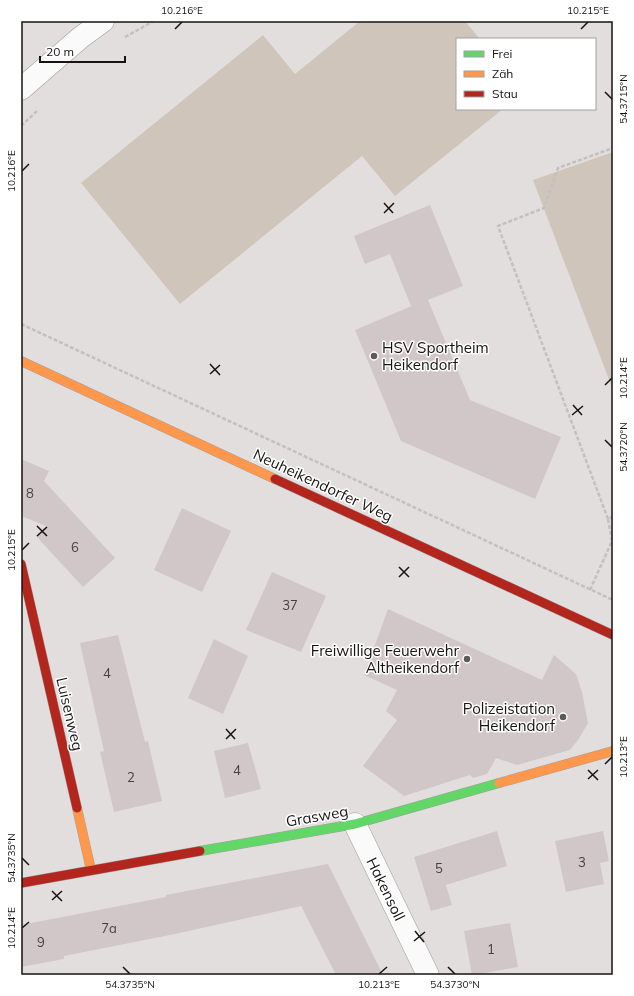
<svg xmlns="http://www.w3.org/2000/svg" width="634" height="996" viewBox="0 0 634 996" font-family="Mulish,sans-serif">
	<style>
		.green { fill: #d0c5ba }
		.building { fill: #d1c6c8 }
		.lines { fill: none; stroke-linecap: round; stroke-linejoin: round }
		.street-casing { stroke: #a19d9d; stroke-width: 23 }
		.fast-casing { stroke: #a19d9d; stroke-width: 10 }
		.slow-casing { stroke: #a19d9d; stroke-width: 10 }
		.jam-casing { stroke: #a19d9d; stroke-width: 10 }
		.path { stroke: #c2c0c0; stroke-width: 2.5; stroke-dasharray: 4 2; stroke-linecap: butt }
		.street { stroke: #fbfafa; stroke-width: 22 }
		.fast { stroke: #63d668; stroke-width: 9 }
		.slow { stroke: #ff974d; stroke-width: 9 }
		.jam { stroke: #b3261e; stroke-width: 9 }
		.ticks { fill: none; stroke: #161312; stroke-width: 1.5 }
		.poi-dot { fill: #5e5a59; stroke: #fff; stroke-width: 1.5 }
		.labels { text-anchor: middle; dominant-baseline: central; stroke-width: 3; stroke-linejoin: round; paint-order: stroke }
		.number-label { font-size: 13px; fill: #464140 }
		.poi-label { font-size: 15px; fill: #161312; stroke: #fff; text-anchor: end }
		.street-label { font-size: 15px; fill: #161312; stroke: #fff }
		.neatline { fill: none; stroke: #161312; stroke-width: 1.5 }
		.ticks-label { font-size: 10px; text-anchor: middle; fill: #161312 }
	</style>
	<rect width="100%" height="100%" fill="#e3dede"/>
	<g class="green">
		<polygon points="360,21 465,21 480,39 457,39 457,109 503,109 395,196 362,156 180,304 81,183 263,35 295,74"/>
		<polygon points="613,152 613,390 533,180"/>
	</g>
	<g class="building">
		<polygon points="430,205 463,286 428,300 470,400 561,437 535,499 401,441 355,330 414,305 411,306 390,254 365,264 354,236"/>
		<polygon points="21,459 49,471 44,481 115,558 83,587 36,536 46,526 21,516"/>
		<polygon points="182,508 231,531 202,592 154,570"/>
		<polygon points="272,572 326,596 301,652 246,630"/>
		<polygon points="388,609 542,680 554,655 576,674 582,692 588,723 578,740 570,750 517,765 496,758 487,774 473,778 470,775 404,796 363,766 397,720 386,711 397,690 364,675"/>
		<polygon points="118,635 145,742 148,741 162,801 114,812 100,752 104,751 80,643"/>
		<polygon points="214,639 248,656 223,714 188,698"/>
		<polygon points="248,743 261,789 225,798 214,751"/>
		<polygon points="497,831 507,866 446,885 452,905 431,911 414,857"/>
		<polygon points="603,831 609,861 600,863 604,884 566,892 555,841"/>
		<polygon points="328,864 383,975 336,975 301,906 175,934 64,956 64,959 21,967 21,925 166,897 166,895"/>
		<polygon points="510,923 518,967 472,975 464,931"/>
	</g>
	<g class="lines">
		<g class="street-casing">
			<g id="street">
				<polyline points="21,89 80,38 103,21"/>
				<polyline points="355,824 428,975"/>
			</g>
		</g>
		<g class="fast-casing">
			<polyline id="fast" points="200,851 355,824 499,783"/>
		</g>
		<g class="slow-casing">
			<g id="slow">
				<polyline points="21,361 275,479"/>
				<polyline points="499,783 613,751"/>
				<polyline points="77,808 91,870"/>
			</g>
		</g>
		<g class="jam-casing">
			<g id="jam">
				<polyline points="275,479 613,635"/>
				<polyline points="21,564 77,808"/>
				<polyline points="21,883 200,851"/>
			</g>
		</g>
		<g class="path">
			<polyline points="125,37 154,21"/>
			<polyline points="21,126 37,111"/>
			<polyline points="21,324 613,600"/>
			<polyline points="608,519 498,226 544,208 558,168 613,148"/>
			<polyline points="590,590 612,541 608,519 613,517"/>
		</g>
		<use href="#street" class="street"/>
		<use href="#fast" class="fast"/>
		<use href="#slow" class="slow"/>
		<use href="#jam" class="jam"/>
	</g>
	<path class="ticks" d="M175,29L182,22M581,29L588,22M605,92L612,99M22,171L29,164M384,203L393,213M384,213L394,203M210,364L220,375M210,374L220,365M605,385L612,378M573,405L582,415M572,415L583,406M605,440L612,447M37,526L47,536M37,536L47,527M22,550L29,543M399,567L409,577M399,577L409,567M226,729L235,739M226,739L236,729M605,764L612,757M588,770L598,780M588,779L598,770M22,858L29,865M52,891L62,901M52,900L62,891M22,928L29,922M415,931L424,942M414,941L425,932M123,967L130,974M448,967L455,974M379,974L387,967"/>
	<g class="poi-dot">
		<circle cx="374" cy="356" r="4"/>
		<circle cx="467" cy="659" r="4"/>
		<circle cx="563" cy="717" r="4"/>
	</g>
	<g class="labels">
		<g class="number-label">
			<text x="30" y="493">8</text>
			<text x="75" y="547">6</text>
			<text x="290" y="605">37</text>
			<text x="107" y="673">4</text>
			<text x="237" y="770">4</text>
			<text x="131" y="777">2</text>
			<text x="582" y="862">3</text>
			<text x="439" y="868">5</text>
			<text x="109" y="928">7a</text>
			<text x="41" y="942">9</text>
			<text x="491" y="949">1</text>
		</g>
		<g class="poi-label">
			<text x="382" y="347" text-anchor="start">HSV Sportheim<tspan x="382" dy="17">Heikendorf</tspan></text>
			<text x="459" y="650">Freiwillige Feuerwehr<tspan x="459" dy="17">Altheikendorf</tspan></text>
			<text x="555" y="708">Polizeistation<tspan x="555" dy="17">Heikendorf</tspan></text>
		</g>
		<g class="street-label">
			<text transform="translate(323 485) rotate(25)">Neuheikendorfer Weg</text>
			<text transform="translate(70 714) rotate(77)">Luisenweg</text>
			<text transform="translate(317 816) rotate(-10)">Grasweg</text>
			<text transform="translate(386 889) rotate(64)">Hakensoll</text>
		</g>
	</g>
	<rect width="634" height="996" fill="none" stroke="#ffffff" stroke-width="44"/>
	<rect x="456" y="38" width="140" height="72" fill="#ffffff" stroke="#a2a1a0"/>
	<rect x="464" y="51" width="20" height="6" fill="#63d668" stroke="#a2a1a0"/>
	<text x="492" y="58" font-size="12" fill="#161312">Frei</text>
	<rect x="464" y="71" width="20" height="6" fill="#ff974d" stroke="#a2a1a0"/>
	<text x="492" y="78" font-size="12" fill="#161312">Zäh</text>
	<rect x="464" y="91" width="20" height="6" fill="#b3261e" stroke="#a2a1a0"/>
	<text x="492" y="98" font-size="12" fill="#161312">Stau</text>
	<path d="M40 56v6h85v-6" fill="none" stroke="#161312" stroke-width="2"/>
	<text x="46" y="56" font-size="12" fill="#161312" stroke="#ffffff" stroke-width="3" paint-order="stroke">20 m</text>
	<rect x="22" y="22" width="590" height="952" class="neatline"/>
	<g class="ticks-label">
		<text x="182" y="14">10.216°E</text>
		<text x="588" y="14">10.215°E</text>
		<text transform="translate(623 99) rotate(-90)" y="4">54.3715°N</text>
		<text transform="translate(11 171) rotate(-90)" y="4">10.216°E</text>
		<text transform="translate(623 378) rotate(-90)" y="4">10.214°E</text>
		<text transform="translate(623 447) rotate(-90)" y="4">54.3720°N</text>
		<text transform="translate(11 550) rotate(-90)" y="4">10.215°E</text>
		<text transform="translate(623 757) rotate(-90)" y="4">10.213°E</text>
		<text transform="translate(11 858) rotate(-90)" y="4">54.3735°N</text>
		<text transform="translate(11 928) rotate(-90)" y="4">10.214°E</text>
		<text x="130" y="988">54.3735°N</text>
		<text x="379" y="988">10.213°E</text>
		<text x="455" y="988">54.3730°N</text>
	</g>
</svg>
